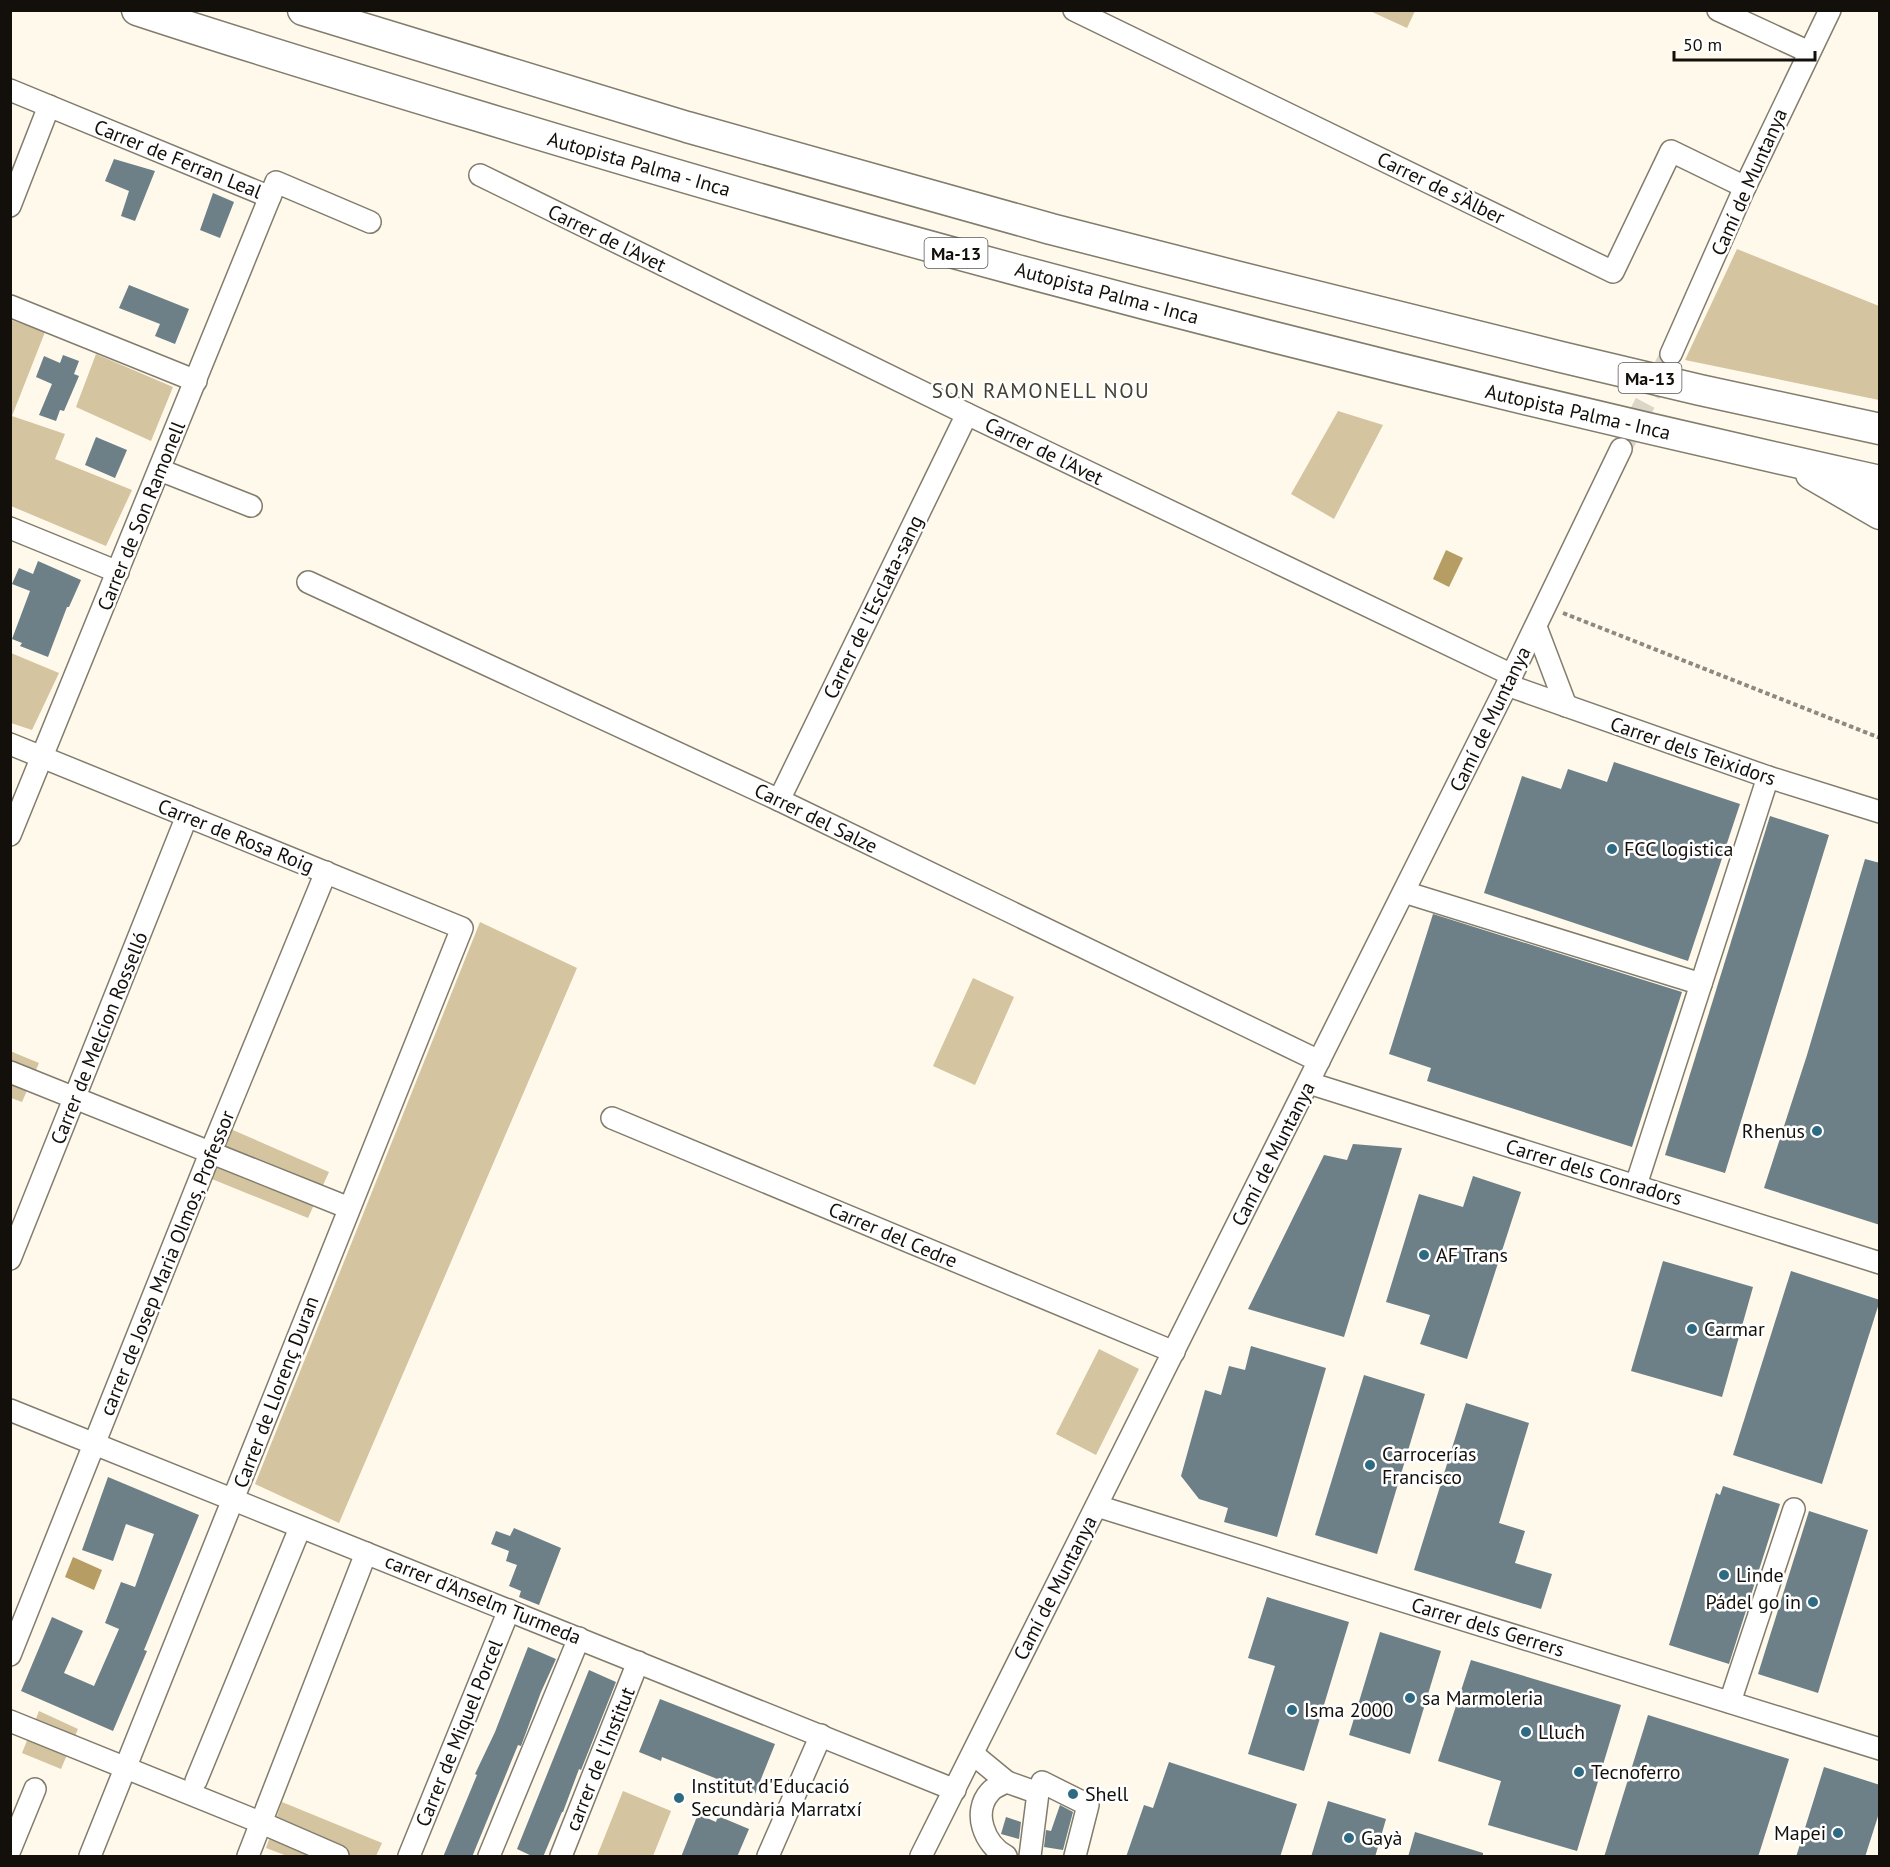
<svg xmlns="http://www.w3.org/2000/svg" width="1890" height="1867" viewBox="0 0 1890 1867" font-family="'PT Sans',sans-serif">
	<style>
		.green { fill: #d4c49f }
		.water { fill: #b69d63 }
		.building { fill: #6d7f87 }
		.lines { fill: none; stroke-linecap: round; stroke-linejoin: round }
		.minor-tunnel { stroke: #dcd6c9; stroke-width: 21; stroke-dasharray: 21 10; stroke-linecap: butt }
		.minor-casing { stroke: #827c6c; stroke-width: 24 }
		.highway-casing { stroke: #827c6c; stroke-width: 33 }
		.path { stroke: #8e8980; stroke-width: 4; stroke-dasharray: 4.5 3; stroke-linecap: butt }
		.minor { stroke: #fff; stroke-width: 21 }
		.highway { stroke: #fff; stroke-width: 30 }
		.poi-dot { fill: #2e6a81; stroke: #fff; stroke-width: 2 }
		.labels { text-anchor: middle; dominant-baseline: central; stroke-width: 5; stroke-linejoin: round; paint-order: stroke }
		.shield { fill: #fff; stroke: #5a5854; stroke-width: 1.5 }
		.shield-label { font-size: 18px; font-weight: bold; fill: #13100b }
		.street-label { font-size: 20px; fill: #13100b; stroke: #fff }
		.poi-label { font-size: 20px; fill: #13100b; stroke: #fff; text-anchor: start }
		.neighbourhood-label { font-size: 21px; letter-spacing: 1.5px; fill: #464032; stroke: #fff }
	</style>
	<rect width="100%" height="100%" fill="#fff9eb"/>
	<g class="green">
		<polygon points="1370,11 1415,11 1407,28"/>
		<polygon points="1737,249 1879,306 1879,400 1685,360"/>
		<polygon points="11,320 45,332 12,416 65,434 55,459 132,490 106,546 11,506"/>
		<polygon points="96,354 173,387 151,441 76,407"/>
		<polygon points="1338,411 1383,425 1334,519 1291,494"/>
		<polygon points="11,653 59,673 32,730 11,723"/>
		<polygon points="480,922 577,968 339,1523 255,1484"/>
		<polygon points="973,978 1014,997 975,1085 933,1066"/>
		<polygon points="10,1051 39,1063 22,1102 11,1098"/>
		<polygon points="226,1127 329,1172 308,1218 207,1177"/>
		<polygon points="1099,1349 1139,1369 1096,1455 1056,1434"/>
		<polygon points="39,1711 78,1729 61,1769 22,1753"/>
		<polygon points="623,1791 671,1811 653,1856 597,1856"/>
		<polygon points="282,1802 382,1843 376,1856 287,1856 266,1848"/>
	</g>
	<g class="water">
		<polygon points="1446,550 1463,558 1449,587 1433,579"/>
		<polygon points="73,1557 102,1570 94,1590 65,1577"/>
	</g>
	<g class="building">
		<polygon points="114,159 155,171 135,221 121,216 129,191 105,181"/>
		<polygon points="213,193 234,202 220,238 200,230"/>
		<polygon points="129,285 189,309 175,344 155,336 160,324 119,308"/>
		<polygon points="63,355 79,361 74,374 79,376 64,411 60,410 56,421 39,415 52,384 36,377 44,356 60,363"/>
		<polygon points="96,437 127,450 115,478 85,465"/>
		<polygon points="38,561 81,580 69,607 67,607 48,657 20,646 22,643 12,639 30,591 12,584 19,568 33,574"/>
		<polygon points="1614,762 1740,804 1688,961 1484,893 1522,776 1561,789 1568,769 1607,782"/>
		<polygon points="1770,816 1829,835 1725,1173 1665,1155"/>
		<polygon points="1865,859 1880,863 1880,1225 1764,1188 1807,1055"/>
		<polygon points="1433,914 1682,992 1632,1147 1427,1081 1431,1068 1389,1054"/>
		<polygon points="1353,1144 1402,1148 1344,1337 1248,1309 1324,1155 1347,1160"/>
		<polygon points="1473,1176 1521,1192 1467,1359 1420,1344 1430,1315 1386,1302 1419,1194 1463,1207"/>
		<polygon points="1663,1261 1753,1287 1722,1397 1631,1371"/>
		<polygon points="1791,1271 1880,1300 1822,1484 1733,1455"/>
		<polygon points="1251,1346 1326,1368 1277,1537 1224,1522 1228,1508 1199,1499 1181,1476 1205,1390 1221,1395 1229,1366 1245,1370"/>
		<polygon points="1364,1375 1425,1394 1377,1554 1315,1535"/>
		<polygon points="1466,1403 1529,1423 1499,1523 1525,1531 1515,1563 1552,1574 1541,1609 1414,1570"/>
		<polygon points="108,1477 199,1515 144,1650 147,1651 113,1731 21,1691 52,1617 83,1631 64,1673 94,1686 119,1629 105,1623 121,1582 135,1587 154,1534 126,1524 113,1561 82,1550"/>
		<polygon points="1723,1486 1780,1504 1729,1664 1669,1645 1716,1493 1720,1495"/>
		<polygon points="1809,1511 1868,1530 1818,1693 1758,1674"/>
		<polygon points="514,1528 561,1548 539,1605 519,1597 521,1591 509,1586 517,1565 506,1561 509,1551 491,1544 496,1531 510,1536"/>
		<polygon points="1267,1597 1349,1622 1304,1771 1248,1754 1275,1666 1248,1658"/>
		<polygon points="1380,1632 1441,1651 1410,1754 1349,1735"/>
		<polygon points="528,1647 556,1659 541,1692 521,1746 518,1745 472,1857 443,1857 477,1775 475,1774 495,1732"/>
		<polygon points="1471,1660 1621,1705 1577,1851 1488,1825 1501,1781 1438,1761"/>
		<polygon points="589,1670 616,1682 581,1770 579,1769 563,1812 562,1812 543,1857 534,1857 517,1849"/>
		<polygon points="660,1699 775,1744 755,1794 662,1757 661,1761 639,1752"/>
		<polygon points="1648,1715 1789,1759 1758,1857 1604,1857"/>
		<polygon points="1169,1762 1297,1804 1280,1857 1126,1857 1144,1805 1153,1808"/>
		<polygon points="1824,1767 1880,1785 1880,1810 1865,1857 1796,1857"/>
		<polygon points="1328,1801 1386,1819 1375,1857 1311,1857"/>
		<polygon points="1060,1805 1073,1812 1063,1850 1044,1847 1046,1830 1051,1831"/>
		<polygon points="698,1814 716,1822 718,1816 749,1829 737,1857 681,1857"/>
		<polygon points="1006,1817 1021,1822 1019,1839 1001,1834"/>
		<polygon points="1415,1832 1483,1853 1483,1857 1408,1857"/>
	</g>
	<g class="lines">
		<polyline class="minor-tunnel" points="1621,449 1671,354"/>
		<g class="minor-casing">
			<g id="minor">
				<polyline points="1074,10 1613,272 1671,151 1745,187"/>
				<polyline points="1718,10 1809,52"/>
				<polyline points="10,90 270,197"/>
				<polyline points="480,175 967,414 1512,675"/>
				<polyline points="10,206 49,106"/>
				<polyline points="10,306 196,381"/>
				<polyline points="1671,354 1745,187 1830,10"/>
				<polyline points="160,470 251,506"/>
				<polyline points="10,528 118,572"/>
				<polyline points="308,582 779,800 1319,1061"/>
				<polyline points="1536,627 1566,706"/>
				<polyline points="1507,685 1768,777 1880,812"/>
				<polyline points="10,744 462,928 90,1856"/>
				<polyline points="779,800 967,414"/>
				<polyline points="10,835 276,182 370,222"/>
				<polyline points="1404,892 1701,984"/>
				<polyline points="10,1072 349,1208"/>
				<polyline points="1309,1083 1880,1263"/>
				<polyline points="612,1118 1174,1352"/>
				<polyline points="1636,1185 1768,777"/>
				<polyline points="10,1259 187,816"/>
				<polyline points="10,1410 955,1790"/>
				<polyline points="1097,1506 1880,1749"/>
				<polyline points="10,1655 211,1151 326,872"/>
				<polyline points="1730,1702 1794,1509"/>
				<polyline points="10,1721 262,1823 338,1856"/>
				<polyline points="973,1754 1007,1782"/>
				<polyline points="196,1781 300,1528"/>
				<polyline points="1038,1793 1042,1782 1088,1805 1075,1856"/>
				<polyline points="10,1850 35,1789"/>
				<polyline points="248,1856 366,1553"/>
				<polyline points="409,1856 509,1610"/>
				<polyline points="489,1856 579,1638"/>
				<polyline points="561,1856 638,1662"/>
				<polyline points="768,1856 821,1735"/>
				<polyline points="921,1856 1507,685 1621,449"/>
				<path d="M1006,1856C984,1844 972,1812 990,1792C994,1787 1002,1784 1007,1782L1038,1793L1030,1856"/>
			</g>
		</g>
		<g class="highway-casing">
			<g id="highway">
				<path d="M137,10C249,47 362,81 475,115C938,256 1407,376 1880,481"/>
				<polyline points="303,10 687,127 1051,229 1239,277 1561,357 1700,390 1880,429"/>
				<polyline points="1811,474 1880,514"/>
			</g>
		</g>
		<polyline class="path" points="1563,613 1880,738"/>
		<use href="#minor" class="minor"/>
		<use href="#highway" class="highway"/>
	</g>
	<g class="poi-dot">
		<circle cx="1612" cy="849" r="6"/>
		<circle cx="1817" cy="1131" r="6"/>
		<circle cx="1424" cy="1255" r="6"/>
		<circle cx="1692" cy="1329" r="6"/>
		<circle cx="1370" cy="1465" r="6"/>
		<circle cx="1724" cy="1575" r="6"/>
		<circle cx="1813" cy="1602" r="6"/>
		<circle cx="1410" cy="1698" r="6"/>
		<circle cx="1292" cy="1710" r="6"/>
		<circle cx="1526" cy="1732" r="6"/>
		<circle cx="1579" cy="1772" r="6"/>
		<circle cx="1073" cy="1794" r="6"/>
		<circle cx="679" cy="1798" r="6"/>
		<circle cx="1838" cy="1833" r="6"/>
		<circle cx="1349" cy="1838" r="6"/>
	</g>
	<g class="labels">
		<g class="shield">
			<rect x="924.5" y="238" width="63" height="30" rx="4.5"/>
			<rect x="1618.5" y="363" width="63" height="30" rx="4.5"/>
		</g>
		<g class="shield-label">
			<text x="956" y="253">Ma-13</text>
			<text x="1650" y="378">Ma-13</text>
		</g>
		<g class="street-label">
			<text transform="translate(178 159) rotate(22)">Carrer de Ferran Leal</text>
			<text transform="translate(639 164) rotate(16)">Autopista Palma - Inca</text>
			<text transform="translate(1749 182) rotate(-66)">Camí de Muntanya</text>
			<text transform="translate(1441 188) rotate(26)">Carrer de s'Àlber</text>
			<text transform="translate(607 238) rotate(26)">Carrer de l'Avet</text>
			<text transform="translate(1107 293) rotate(15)">Autopista Palma - Inca</text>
			<text transform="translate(1578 412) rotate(13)">Autopista Palma - Inca</text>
			<text transform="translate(1044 451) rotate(26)">Carrer de l'Avet</text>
			<text transform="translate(141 516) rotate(-68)">Carrer de Son Ramonell</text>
			<text transform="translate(873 607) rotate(-64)">Carrer de l'Esclata-sang</text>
			<text transform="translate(1490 719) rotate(-64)">Camí de Muntanya</text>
			<text transform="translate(1693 751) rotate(19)">Carrer dels Teixidors</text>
			<text transform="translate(816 818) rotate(26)">Carrer del Salze</text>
			<text transform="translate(236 836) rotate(22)">Carrer de Rosa Roig</text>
			<text transform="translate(99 1038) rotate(-68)">Carrer de Melcion Rosselló</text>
			<text transform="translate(1273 1154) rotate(-63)">Camí de Muntanya</text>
			<text transform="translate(1594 1172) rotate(17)">Carrer dels Conradors</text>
			<text transform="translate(893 1235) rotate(23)">Carrer del Cedre</text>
			<text transform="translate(167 1263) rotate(-68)">carrer de Josep Maria Olmos, Professor</text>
			<text transform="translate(276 1392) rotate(-69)">Carrer de Llorenç Duran</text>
			<text transform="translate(1055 1588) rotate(-63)">Camí de Muntanya</text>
			<text transform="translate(483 1599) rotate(22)">carrer d'Anselm Turmeda</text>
			<text transform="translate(1488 1627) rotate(17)">Carrer dels Gerrers</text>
			<text transform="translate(459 1733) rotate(-68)">Carrer de Miquel Porcel</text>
			<text transform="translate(600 1759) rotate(-68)">carrer de l'Institut</text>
		</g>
		<g class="poi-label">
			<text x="1624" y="849">FCC logistica</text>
			<text x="1805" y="1131" text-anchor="end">Rhenus</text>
			<text x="1436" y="1255">AF Trans</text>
			<text x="1704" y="1329">Carmar</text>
			<text x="1382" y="1454">Carrocerías<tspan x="1382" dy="23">Francisco</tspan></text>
			<text x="1736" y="1575">Linde</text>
			<text x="1801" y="1602" text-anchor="end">Pádel go in</text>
			<text x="1422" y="1698">sa Marmoleria</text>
			<text x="1304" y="1710">Isma 2000</text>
			<text x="1538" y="1732">Lluch</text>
			<text x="1591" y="1772">Tecnoferro</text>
			<text x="691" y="1786">Institut d'Educació<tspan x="691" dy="23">Secundària Marratxí</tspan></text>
			<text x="1085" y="1794">Shell</text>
			<text x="1826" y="1833" text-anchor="end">Mapei</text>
			<text x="1361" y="1838">Gayà</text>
		</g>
		<g class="neighbourhood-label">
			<text x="1041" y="390">SON RAMONELL NOU</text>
		</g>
	</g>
	<rect width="1890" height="1867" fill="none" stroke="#13100b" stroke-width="24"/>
	<path d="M1674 51v9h141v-9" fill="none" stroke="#13100b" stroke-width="3"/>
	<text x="1683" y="51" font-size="18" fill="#13100b" stroke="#ffffff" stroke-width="4.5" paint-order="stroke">50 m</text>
</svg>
